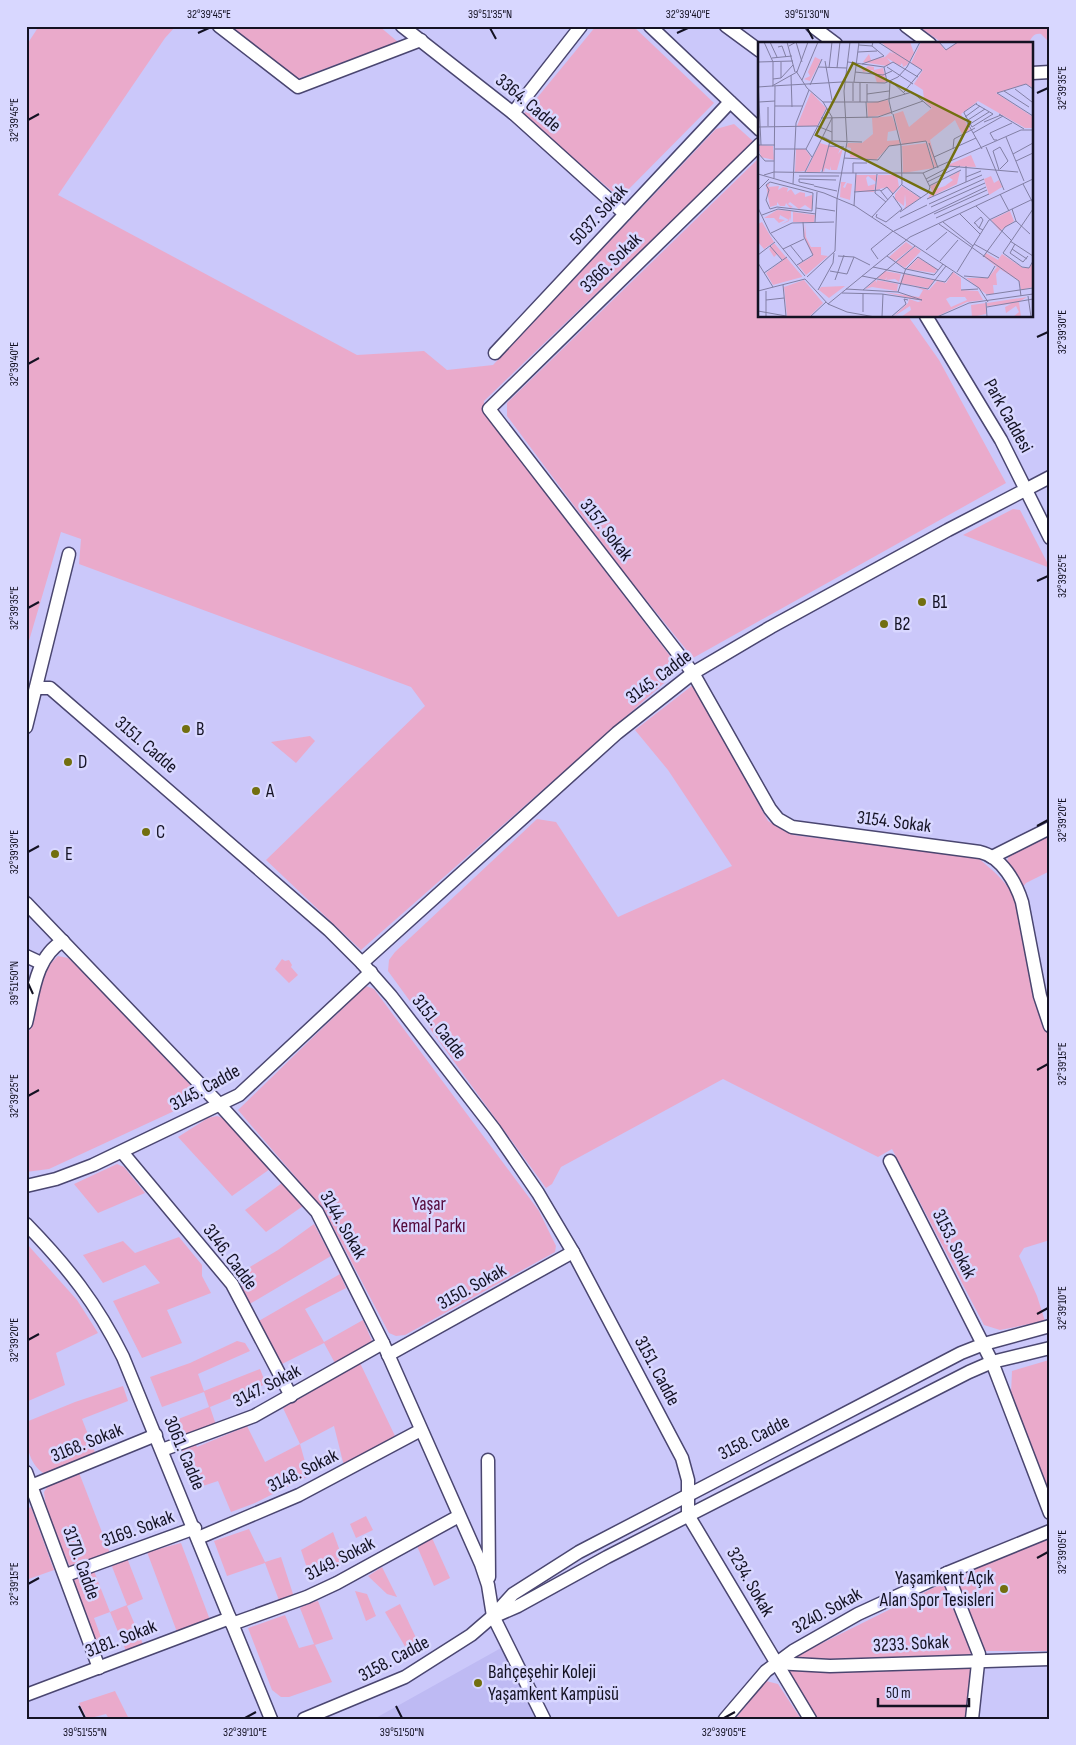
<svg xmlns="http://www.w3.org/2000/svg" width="1076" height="1745" viewBox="0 0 1076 1745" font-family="'Sofia Sans Condensed',sans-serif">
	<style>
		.built { fill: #bebaf3 }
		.green { fill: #eaaacb }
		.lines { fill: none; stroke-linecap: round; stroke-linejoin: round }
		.minor-casing { stroke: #4a4670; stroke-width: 15 }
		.minor { stroke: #fff; stroke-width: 12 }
		.ticks { fill: none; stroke: #141223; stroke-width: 2 }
		.poi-dot { fill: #726f0f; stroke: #d8d7ff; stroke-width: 2 }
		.labels { text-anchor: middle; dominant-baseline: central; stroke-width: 5; stroke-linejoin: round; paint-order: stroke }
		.street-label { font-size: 19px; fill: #141223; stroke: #d8d7ff }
		.poi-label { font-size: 19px; fill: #141223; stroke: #d8d7ff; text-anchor: start }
		.park-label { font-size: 19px; fill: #540739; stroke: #d8d7ff }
		.inset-road { fill: none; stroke: #827fa4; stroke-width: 1 }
		.view { fill: #726f0f; fill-opacity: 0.15; stroke: #726f0f; stroke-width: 2.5 }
		.inset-edge { fill: none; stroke: #141223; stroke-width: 2.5 }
		.neatline { fill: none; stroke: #141223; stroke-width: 2 }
		.ticks-label { font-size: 12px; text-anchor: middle; fill: #141223 }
	</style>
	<rect width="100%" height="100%" fill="#cbc8fa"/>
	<polygon class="built" points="501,1648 537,1719 374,1719"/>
	<g class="green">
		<polygon points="39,26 193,27 175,27 165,38 58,195 357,355 424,351 447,370 493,365 716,129 734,124 754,142 484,401 484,413 680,669 361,950 266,860 425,706 411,687 79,564 81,539 61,532 26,651 26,46"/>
		<polygon points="228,26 379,26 398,42 297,79"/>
		<polygon points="596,26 633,26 714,103 620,198 523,115"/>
		<path d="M926,26H1050V43L1041,34C1033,33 1032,38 1028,44H944L922,29Z"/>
		<polygon points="760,157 760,316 908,316 939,360 1006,483 693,658 626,575 507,416 507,403"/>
		<polygon points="1013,509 1020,510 1050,568 963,535"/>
		<path d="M693,685L768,821L793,835L978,858C991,869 1004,879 1012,894C1033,936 1030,994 1050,1039V1240L1024,1248L1019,1256L1037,1296L1045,1321L1000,1330L984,1325L892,1149L878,1157L723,1079L561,1167L552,1184L546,1188L388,971L389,960L395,952L537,819L556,822L618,917L732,866L668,770L635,730Z"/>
		<polygon points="310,736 315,741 296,763 271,742"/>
		<polygon points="1050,835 1050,871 1026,883 1022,888 1007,861 1009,855"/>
		<polygon points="58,956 68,958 82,970 197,1092 198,1100 49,1169 26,1172 26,1044 44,970"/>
		<polygon points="282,959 285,961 289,960 292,965 291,967 298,975 289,983 275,969"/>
		<polygon points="366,986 374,989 539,1211 556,1246 555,1252 405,1335 396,1336 389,1333 324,1210 238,1110"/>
		<polygon points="217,1116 223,1118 270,1169 232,1196 178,1137 208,1118"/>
		<polygon points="117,1164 124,1167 145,1193 98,1213 74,1184"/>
		<polygon points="282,1183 303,1206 266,1232 245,1210"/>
		<polygon points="314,1224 331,1256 248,1305 235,1276 278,1250"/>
		<polygon points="179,1237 202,1265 202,1276 211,1293 167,1310 182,1343 142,1358 113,1301 160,1283 145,1265 103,1283 83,1255 123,1241 135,1253"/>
		<polygon points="27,1244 77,1300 98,1333 56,1353 65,1385 26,1402"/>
		<polygon points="340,1274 346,1288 305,1309 324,1342 363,1320 372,1341 336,1365 324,1343 280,1365 257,1322"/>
		<polygon points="237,1341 245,1343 250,1351 198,1374 204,1391 260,1369 266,1384 210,1407 216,1425 175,1440 168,1423 209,1407 204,1392 162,1407 150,1377 190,1363"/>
		<polygon points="1049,1360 1050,1361 1050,1503 1011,1394 1012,1371"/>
		<polygon points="360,1363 396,1438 344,1466 334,1426 300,1444 309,1476 255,1503 231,1512 218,1481 194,1489 181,1453 183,1449 195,1443 197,1447 247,1426 265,1462 300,1444 283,1408"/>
		<path d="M123,1386L128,1401L82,1419L96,1455L45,1474C27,1464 26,1441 26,1422L75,1402Z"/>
		<polygon points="78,1470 110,1553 71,1567 69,1565 46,1509 44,1492 50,1483"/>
		<polygon points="31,1507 54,1570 26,1580 26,1509"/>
		<polygon points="366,1516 373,1530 356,1538 350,1524"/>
		<polygon points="249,1529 265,1562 281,1557 294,1597 280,1603 265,1563 227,1576 214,1541"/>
		<polygon points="333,1532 344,1562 311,1580 301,1550"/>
		<polygon points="432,1538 450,1578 434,1586 417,1546"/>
		<polygon points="1044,1540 1050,1541 1050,1651 984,1651 955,1577"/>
		<polygon points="181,1543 210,1620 177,1632 147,1552"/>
		<path d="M127,1558L143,1599L127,1606L143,1644L126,1651L110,1612L94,1618L106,1651H102C86,1634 81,1602 74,1580L94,1571L110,1612L127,1605L111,1564Z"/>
		<polygon points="382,1567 397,1597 387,1594 368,1576"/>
		<polygon points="943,1583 971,1651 970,1656 974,1668 968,1719 816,1719 783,1668 790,1659"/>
		<polygon points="355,1591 367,1594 376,1616 366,1621"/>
		<polygon points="318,1601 333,1639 315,1645 332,1682 289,1697 281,1697 272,1690 248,1628 285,1615 299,1648 314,1644 300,1608 308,1603"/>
		<polygon points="400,1604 419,1644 407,1650 385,1612"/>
		<polygon points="766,1681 778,1684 801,1719 735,1719"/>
		<polygon points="115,1691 129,1719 109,1719 106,1714 87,1719 79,1703"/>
	</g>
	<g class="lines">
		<g class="minor-casing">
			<g id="minor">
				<polyline points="219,26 298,87 421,40"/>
				<polyline points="402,26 513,113 625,214"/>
				<polyline points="650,26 760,130"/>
				<polyline points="726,26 760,51"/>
				<polyline points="812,26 836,44"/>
				<polyline points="906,26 930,44"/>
				<polyline points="1032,73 1050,72"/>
				<polyline points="513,113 581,26"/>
				<path d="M760,144L489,409L693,673L770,809L778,819L792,827L980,852C1002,857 1016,883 1022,902L1040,996L1050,1026"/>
				<polyline points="926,316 1001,440 1050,538"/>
				<polyline points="495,353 730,102"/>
				<polyline points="36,688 50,688 329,930 362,963 391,996 494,1129 538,1193 573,1252 682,1458 688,1480 688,1515 810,1719"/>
				<polyline points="26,727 69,554"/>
				<polyline points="992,857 1050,828"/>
				<polyline points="26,903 220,1105 317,1212 383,1343 481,1564 488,1585 493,1616 544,1719"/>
				<polyline points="26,956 41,963"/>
				<polyline points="362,963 617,733 693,673 771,627 948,530 1050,477"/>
				<path d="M26,1023C33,995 35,957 63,941"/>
				<polyline points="122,1152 232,1284 291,1396"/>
				<polyline points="890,1161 992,1362 1050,1513"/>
				<polyline points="26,1186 56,1179 93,1165 239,1095 371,972"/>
				<path d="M26,1224C67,1266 97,1304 123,1357L271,1719"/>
				<polyline points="388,1355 573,1252"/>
				<polyline points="162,1450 254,1416 383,1343"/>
				<polyline points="488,1460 489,1577"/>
				<polyline points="26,1472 99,1668"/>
				<polyline points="31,1486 156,1435"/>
				<polyline points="198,1538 299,1495 421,1430"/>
				<polyline points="947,1573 979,1654 972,1719"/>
				<polyline points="66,1575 195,1528"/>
				<polyline points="495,1616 518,1606 607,1557 969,1372 992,1362 1050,1348"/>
				<polyline points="232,1624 307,1597 337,1583 459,1516"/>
				<polyline points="775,1663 830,1666 1050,1659"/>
				<polyline points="26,1695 230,1618"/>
				<polyline points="304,1719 405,1677 471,1635 493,1616 513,1594 579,1552 961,1353 984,1344 1050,1326"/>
				<polyline points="725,1719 766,1671 793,1651 858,1614 947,1573 1050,1531"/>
			</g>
		</g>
		<use href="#minor" class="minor"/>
	</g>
	<path class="ticks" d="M490,28L496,39M807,28L813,39M198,33L209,28M677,33L688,28M1037,93L1048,88M28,120L39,114M1037,337L1048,332M28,364L39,358M1037,581L1048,576M28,608L39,602M1037,826L1048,820M28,852L39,846M28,983L33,994M1037,1070L1048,1064M28,1096L39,1090M1037,1314L1048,1308M28,1340L39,1334M1037,1558L1048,1552M28,1584L39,1578M79,1706L85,1718M396,1706L402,1718M245,1718L256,1712M724,1718L735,1712"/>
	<g class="poi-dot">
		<circle cx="922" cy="602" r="5"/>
		<circle cx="884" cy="624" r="5"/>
		<circle cx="186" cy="729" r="5"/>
		<circle cx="68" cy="762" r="5"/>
		<circle cx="256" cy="791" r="5"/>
		<circle cx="146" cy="832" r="5"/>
		<circle cx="55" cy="854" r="5"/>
		<circle cx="1004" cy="1589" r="5"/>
		<circle cx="478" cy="1683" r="5"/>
	</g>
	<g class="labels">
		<g class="street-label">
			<text transform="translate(528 103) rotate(40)">3364. Cadde</text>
			<text transform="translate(599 215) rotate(-47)">5037. Sokak</text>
			<text transform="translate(611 263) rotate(-44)">3366. Sokak</text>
			<text transform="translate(1008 416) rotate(61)">Park Caddesi</text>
			<text transform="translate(606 530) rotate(52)">3157. Sokak</text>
			<text transform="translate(659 677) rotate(-37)">3145. Cadde</text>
			<text transform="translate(146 745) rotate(41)">3151. Cadde</text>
			<text transform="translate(894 822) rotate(7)">3154. Sokak</text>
			<text transform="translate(439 1027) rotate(52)">3151. Cadde</text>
			<text transform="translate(205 1088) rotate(-29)">3145. Cadde</text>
			<text transform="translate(343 1225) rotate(60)">3144. Sokak</text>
			<text transform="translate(954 1244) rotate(63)">3153. Sokak</text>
			<text transform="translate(230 1257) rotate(53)">3146. Cadde</text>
			<text transform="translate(472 1287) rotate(-29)">3150. Sokak</text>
			<text transform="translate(657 1371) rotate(62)">3151. Cadde</text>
			<text transform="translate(267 1386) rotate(-27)">3147. Sokak</text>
			<text transform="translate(754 1438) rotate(-27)">3158. Cadde</text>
			<text transform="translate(87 1443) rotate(-22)">3168. Sokak</text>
			<text transform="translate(184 1453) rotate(67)">3061. Cadde</text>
			<text transform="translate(303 1471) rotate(-26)">3148. Sokak</text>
			<text transform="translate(138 1529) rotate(-20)">3169. Sokak</text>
			<text transform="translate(340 1559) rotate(-27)">3149. Sokak</text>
			<text transform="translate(81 1563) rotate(70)">3170. Cadde</text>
			<text transform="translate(750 1582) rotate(60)">3234. Sokak</text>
			<text transform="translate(827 1611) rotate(-29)">3240. Sokak</text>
			<text transform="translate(121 1639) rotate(-21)">3181. Sokak</text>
			<text transform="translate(911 1644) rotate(-3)">3233. Sokak</text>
			<text transform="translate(394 1659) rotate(-28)">3158. Cadde</text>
		</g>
		<g class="poi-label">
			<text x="932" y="602">B1</text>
			<text x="894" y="624">B2</text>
			<text x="196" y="729">B</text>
			<text x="78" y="762">D</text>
			<text x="266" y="791">A</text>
			<text x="156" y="832">C</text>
			<text x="65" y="854">E</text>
			<text x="994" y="1578" text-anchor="end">Yaşamkent Açık<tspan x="994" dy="22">Alan Spor Tesisleri</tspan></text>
			<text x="488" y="1672">Bahçeşehir Koleji<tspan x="488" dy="22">Yaşamkent Kampüsü</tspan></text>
		</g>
		<g class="park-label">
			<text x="429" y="1204">Yaşar<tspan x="429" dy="22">Kemal Parkı</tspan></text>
		</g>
	</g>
	<g transform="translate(758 42)">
		<rect width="275" height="275" fill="#cbc8fa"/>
		<path d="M123,0H152L156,11L149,23L145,25L144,21L142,24L129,16L133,21L129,24L105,20L111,12L113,18L127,15L132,10L136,12ZM163,0H181L187,8L200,0H275V46L268,42L238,51L275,75V86H267L220,59L203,72L212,88L204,92L197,78L172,98L179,124L177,126L169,99L144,103L136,72L145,69L151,85L174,66L166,58L165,48L156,42L165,28L153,21ZM57,15L63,18L52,39L46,37L52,34L50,30ZM103,23L106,27L110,24L116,25V28L125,26L128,40L119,41L115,28L105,30ZM53,50L68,66L59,84H39ZM130,58L133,72L110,75L109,61ZM134,74L139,88L130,90L129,99L141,98L142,103L131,104L118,118L92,115L93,106L88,105L90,101H104L115,92L114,76ZM62,101L82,107L80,112L85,106L79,128H73V124L72,128L67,126L66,130L63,127L62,130H48ZM168,101L176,126L145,131L144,104ZM0,103L15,104L16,118L3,115ZM38,107H47L53,115L47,129L37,130ZM213,113L218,125L190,124V123ZM202,129L199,142L170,156L174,149L172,144L179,141L178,147L187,144L195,138L191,135ZM98,133H118V140L110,134L108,136L110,144L117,142L116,150L97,149ZM120,133H139L141,145L135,151L129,145L118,148ZM233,134L236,141L241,138L244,145L231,153L226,137ZM83,140H88L85,145L87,146L89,141L94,142L92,158L82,155ZM12,141L10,145L21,144L20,148L25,145L30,146L29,150L33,147L37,153L42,150L47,151V155L54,153V168L47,163L41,167L32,160L30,162L35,165L32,166L28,161L27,164H22L19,160V163L12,165L8,143ZM144,144L162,156L146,167L148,163L147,152L146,164L137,157V152ZM19,168L33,169V179L32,175L31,179L22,183L31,178L22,173L21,177L27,178L21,181L16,176H6ZM252,169L256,179L242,189L233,178ZM35,170L57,173L56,180H35ZM4,180L16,200L6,207L0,200V182ZM47,182L48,195L53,205H63V213L70,214L48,233L40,223L55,214L46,195ZM148,200L155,205L137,219L131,215ZM16,201L44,234V235L15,243L8,231L25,218L19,212L16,215L11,207ZM157,205L163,209L147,226L138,220ZM228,211L240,218L244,212L265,226H271L275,221V245L263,248L261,239L242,227L238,232L239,243H235L236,252H228L208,236H230L239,225L226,215ZM160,216L179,227L177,231L149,227ZM127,229L143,232L141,240L137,237L128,238L129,235L127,238L119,236ZM195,230L203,236V248L220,249L225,258L209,260L178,275H143L153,268L152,264L135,275L150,261L151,257L160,260L164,259L125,250L161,255L165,248L157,245L171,248L179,239L188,241ZM192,255H207L209,258L193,265L188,257ZM145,232L175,238L176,239L170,246L142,241ZM46,238L65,261L51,275L29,274L26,245ZM118,238L119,241V238L140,242L139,249L114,245L107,247ZM87,244L71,256L61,248L63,245ZM269,255L261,260L263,275H255L261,270L258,264L248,271L247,265L253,262L229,264V261ZM228,261V272L214,275L213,263Z" fill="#eaaacb" fill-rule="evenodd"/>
		<path class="inset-road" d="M6,0L15,20V43M12,0L19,15M29,0L37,30M120,0L164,28L146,50M181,0L188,8L200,0M101,3L114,4L115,0M31,4L38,0L44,20M114,4L126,14M20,5L24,4L28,15M100,10L119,9M14,16L34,14M67,19L74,58M0,20L35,19M23,20V36M90,20L126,25L135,20L160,35M104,22L126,14M60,25L89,26M126,25L129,40M129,25L155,42M71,26L74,0M79,26L82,0M38,29L49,46L65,60H120L154,50L173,66M97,30L125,33L134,29M33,33L34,65M15,37L23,36L35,23M0,38L3,103M44,38L60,0M132,39L131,59L134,72M133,39L147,52M96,40L101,0M52,43L64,17M14,44L84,40L127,41L140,35L149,25L162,0M0,45L14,44L39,30L50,0M257,47L274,60M246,49L271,65M239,51L275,74M239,51L268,42L275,47M109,52L131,49M95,59V41M1,60L17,59M65,60L74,75V99M102,60V41M108,60L109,76M109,60V42M218,62L235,72L214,85L206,71V70L219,61M17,64H45M10,65V84M241,72L266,87M207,75L222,64M63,76L120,75L165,59M210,78L227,67M209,80L224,107M226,80L243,73M212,82L231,70M0,85L59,84L74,90M215,91L245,74M65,95L73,99L104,100M248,95L266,139M239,98H236L232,91L254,81M171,101L180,126M0,103H17M71,104L86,105M228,105L246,148M17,107H48M195,107L196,97L217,86M0,111L7,119H16M255,112L275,101M54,115L48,107L69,66M176,115L218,96M86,116L120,118L131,104L168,99L176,126M258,119L275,111M190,124L260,130M241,128L235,109L242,105L250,119L242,127M47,130L74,76M64,130L72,99M83,131H165L263,88H275M95,131V121H109M0,132L66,151L97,164L221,246L230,260M119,132L117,151L128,160M6,133L16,130L84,131M41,134H81M208,135L223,129M16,136L17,44M41,137L78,138M41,137V140L56,143M168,137L191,125M12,140L55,151L54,169L19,165L12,167L8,158L11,148L8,143ZM169,140L202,124M208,140V124M35,142L38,81L51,48M265,142L275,161M144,143L163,156M56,144L79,149M171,144L203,128M0,148L11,137M123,149L129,145L135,152M96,150L122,148L130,158M242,152L251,169M169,157L224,133M171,162L226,137M96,164L98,131M218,164L253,198M173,165L227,141M0,166L12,191L47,234M58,166L77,169M275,167L245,211L264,225L271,226L275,219M142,170L170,151L172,145L165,131M119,172L118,175L128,180L144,167L135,154M176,172L229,148M202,172L222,192M4,173L20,167L58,172M114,175L144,142L143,104L135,72M142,176L169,163M178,176L231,152M258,179L272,192M57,180L59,150M185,180L215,204M181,182L261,239L263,254M221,186L225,178L223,175L216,181H217L221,186L225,188M136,189L228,145M13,191L34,181L76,180M252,199L275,214M216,202L241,216M257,202L252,211L265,220L270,214M32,203L45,219M12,204L24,218M25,207L46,197M254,207L269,217M168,208L189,190M0,213L17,200M80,214L96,215L112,223M129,214L147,227M225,215L247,185L258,179L254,167M120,217L113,207L135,189M182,219L200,198M0,221L15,245M39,223L55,213L46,195L45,180M115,225L187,240L195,230M180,228L160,215L148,227L176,233L177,232L185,222M72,229L89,232L96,215M199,230L231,178L275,157M6,231L29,215M104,234L170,247L188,224M206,234L230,236L237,224M49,235L77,209L79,157L89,100L86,49L92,0M47,237L70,262L89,270L117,275M77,238L86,213M25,243L28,274M88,247L140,250L164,258M60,248L75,221L76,211M105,248L157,204M203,248L220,247M0,249L47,237M8,249V275M140,250L148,226M84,251L124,252L164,258M105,252V270M228,253L275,246M270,254L273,275M8,258L26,256M228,260L229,275M70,262L152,195L275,137M229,265L275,257M0,269L28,274M52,275L68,260M124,275L125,252M133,275L148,262L146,257L150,258M179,275L211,261L275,252"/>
		<path class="view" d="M95,21L212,80L175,152L58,93Z"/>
		<rect width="275" height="275" class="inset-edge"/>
	</g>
	<rect width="1076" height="1745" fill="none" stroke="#d8d7ff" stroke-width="55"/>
	<path d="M878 1698v8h91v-8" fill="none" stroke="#141223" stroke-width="2.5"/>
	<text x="886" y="1698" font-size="15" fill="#141223" stroke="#d8d7ff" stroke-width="4" paint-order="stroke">50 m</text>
	<rect x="28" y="28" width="1020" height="1690" class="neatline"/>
	<g class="ticks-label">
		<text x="209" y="18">32°39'45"E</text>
		<text x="490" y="18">39°51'35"N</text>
		<text x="688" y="18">32°39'40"E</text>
		<text x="807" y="18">39°51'30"N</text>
		<text transform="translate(1062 88) rotate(-90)" y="4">32°39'35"E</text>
		<text transform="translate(14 120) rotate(-90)" y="4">32°39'45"E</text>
		<text transform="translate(1062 332) rotate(-90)" y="4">32°39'30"E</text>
		<text transform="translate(14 364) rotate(-90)" y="4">32°39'40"E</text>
		<text transform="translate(1062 576) rotate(-90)" y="4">32°39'25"E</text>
		<text transform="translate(14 608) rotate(-90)" y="4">32°39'35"E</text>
		<text transform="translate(1062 820) rotate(-90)" y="4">32°39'20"E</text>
		<text transform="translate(14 852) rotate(-90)" y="4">32°39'30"E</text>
		<text transform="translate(14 983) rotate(-90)" y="4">39°51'50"N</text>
		<text transform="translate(1062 1064) rotate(-90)" y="4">32°39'15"E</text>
		<text transform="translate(14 1096) rotate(-90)" y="4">32°39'25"E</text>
		<text transform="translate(1062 1308) rotate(-90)" y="4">32°39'10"E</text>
		<text transform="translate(14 1340) rotate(-90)" y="4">32°39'20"E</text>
		<text transform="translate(1062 1552) rotate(-90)" y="4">32°39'05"E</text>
		<text transform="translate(14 1584) rotate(-90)" y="4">32°39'15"E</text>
		<text x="85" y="1736">39°51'55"N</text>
		<text x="245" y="1736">32°39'10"E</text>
		<text x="402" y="1736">39°51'50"N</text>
		<text x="724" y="1736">32°39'05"E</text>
	</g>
</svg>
